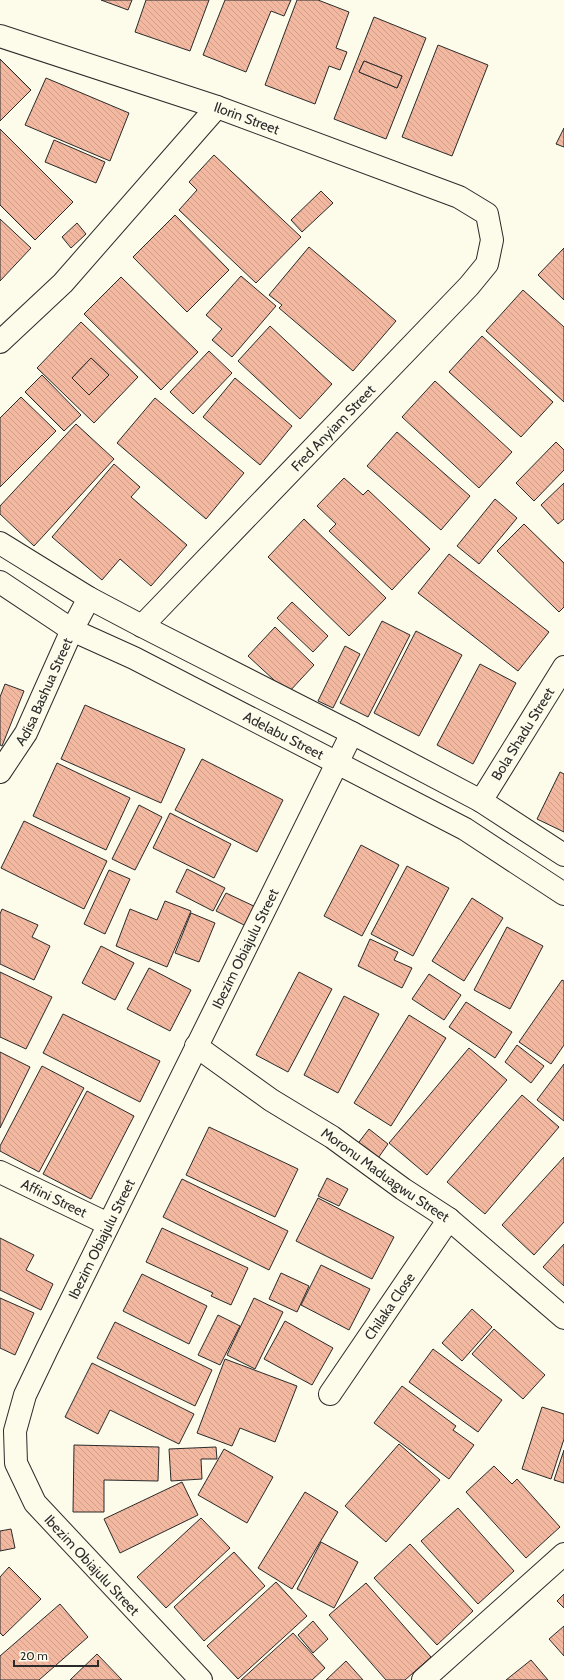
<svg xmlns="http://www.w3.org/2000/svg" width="564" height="1680" viewBox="0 0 564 1680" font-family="Cabin,sans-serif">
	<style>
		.building { fill: url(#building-back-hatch); stroke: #2b2b2b; fill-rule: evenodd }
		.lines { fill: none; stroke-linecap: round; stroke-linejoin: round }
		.minor-casing { stroke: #2b2b2b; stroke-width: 24 }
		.major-casing { stroke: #2b2b2b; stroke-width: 24 }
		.minor { stroke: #fdfbea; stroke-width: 22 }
		.major { stroke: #fdfbea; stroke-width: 22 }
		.labels { text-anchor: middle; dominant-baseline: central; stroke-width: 3; stroke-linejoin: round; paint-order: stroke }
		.street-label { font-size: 14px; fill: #2b2b2b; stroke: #fdfbea }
	</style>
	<defs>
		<pattern id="building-back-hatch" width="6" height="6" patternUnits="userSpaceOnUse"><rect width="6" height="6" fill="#f2b8a0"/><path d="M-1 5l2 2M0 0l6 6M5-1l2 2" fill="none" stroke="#d09e8a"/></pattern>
	</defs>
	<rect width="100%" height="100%" fill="#fdfbea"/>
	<g class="building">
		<polygon points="101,0 132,0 128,10"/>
		<polygon points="146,0 209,0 190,51 135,32"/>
		<polygon points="225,0 291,0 284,16 271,11 246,72 203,55"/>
		<polygon points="297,0 318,0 349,12 336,48 347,52 340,70 329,66 315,104 265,85"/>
		<path d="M374,17L426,38L386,139L334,119ZM364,61L402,76L397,88L359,72Z"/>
		<polygon points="438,45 488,65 452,156 402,137"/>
		<polygon points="0,59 31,90 0,121"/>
		<polygon points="364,61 402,76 397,88 359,72"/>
		<polygon points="46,78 129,113 110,161 25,125"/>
		<polygon points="564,128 564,147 556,144"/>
		<polygon points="0,129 73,202 35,240 0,205"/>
		<polygon points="54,140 105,162 96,183 45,162"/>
		<polygon points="214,155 301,237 256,283 179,210 197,190 189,182"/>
		<polygon points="321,191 333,203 302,232 291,220"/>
		<polygon points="175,215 229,270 187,312 133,257"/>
		<polygon points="0,219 31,248 0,281"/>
		<polygon points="77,223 86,234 71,248 62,237"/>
		<polygon points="309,247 396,321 353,371 279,308 282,305 269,295"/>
		<polygon points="564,248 564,300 538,275"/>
		<polygon points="241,276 276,306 232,357 212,340 222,329 206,315"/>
		<polygon points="121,277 198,352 161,390 84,314"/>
		<polygon points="523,290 564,327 564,402 486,331"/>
		<path d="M81,322L138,377L94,423L37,368ZM91,358L109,375L89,395L72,378Z"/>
		<polygon points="270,326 332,384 300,419 238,361"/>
		<polygon points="482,336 553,402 521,437 449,372"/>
		<polygon points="209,351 232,373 193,414 170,392"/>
		<polygon points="91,358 109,375 89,395 72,378"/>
		<polygon points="42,375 81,415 64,431 25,392"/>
		<polygon points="235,378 292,426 260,465 203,417"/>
		<polygon points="435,381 512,452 479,488 402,417"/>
		<polygon points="21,397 56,431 0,487 0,418"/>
		<polygon points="155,398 244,473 206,519 117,443"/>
		<polygon points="76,424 114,459 34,546 0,514 0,506"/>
		<polygon points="397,432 470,496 441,530 367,466"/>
		<polygon points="556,442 564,450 564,470 534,501 516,483"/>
		<polygon points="114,464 140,487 131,497 187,545 151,586 120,559 102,580 52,537"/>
		<polygon points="344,478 363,495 368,490 430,549 392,590 329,531 336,524 317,506"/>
		<polygon points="564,483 564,519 558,524 541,505"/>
		<polygon points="495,499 517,518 479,564 457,546"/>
		<polygon points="304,519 386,598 349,636 268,557"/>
		<polygon points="524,524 564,563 564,607 559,612 497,551"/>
		<polygon points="449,554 549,632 518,671 418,593"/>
		<polygon points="292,602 328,636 313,652 277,618"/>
		<polygon points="382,621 410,635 368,717 340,703"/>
		<polygon points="275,627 314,665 288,693 248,656"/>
		<polygon points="416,631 462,655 419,736 374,713"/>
		<polygon points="345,646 360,654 333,708 318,701"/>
		<polygon points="480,664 516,683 473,764 437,745"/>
		<polygon points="5,684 24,691 2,746 0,745 0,697"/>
		<polygon points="85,705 185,749 161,803 61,759"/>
		<polygon points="202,759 283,800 257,852 175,810"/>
		<polygon points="57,763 130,798 106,850 33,816"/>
		<polygon points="560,772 564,774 564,832 537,819"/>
		<polygon points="139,805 162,817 135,870 112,859"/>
		<polygon points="170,813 231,844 214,878 153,848"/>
		<polygon points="24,821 107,861 84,909 1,868"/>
		<polygon points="361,845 399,865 362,936 324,916"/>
		<polygon points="407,866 449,888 413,956 371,934"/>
		<polygon points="187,869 225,888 213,911 176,892"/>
		<polygon points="109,870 130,879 105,934 84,924"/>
		<polygon points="226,893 258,908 248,927 216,911"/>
		<polygon points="472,898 503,918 464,981 432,961"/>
		<polygon points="165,901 191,911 167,967 116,946 130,909 157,920"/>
		<polygon points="2,909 38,925 32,937 50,946 34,980 0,964 0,914"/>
		<polygon points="191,913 215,923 199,962 175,953"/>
		<polygon points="507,927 543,946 510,1009 474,990"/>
		<polygon points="370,939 398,952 394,960 412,968 402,988 358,966"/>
		<polygon points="101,946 134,963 115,1000 82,983"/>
		<polygon points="149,968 191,990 170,1031 127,1009"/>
		<polygon points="0,972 52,997 26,1049 0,1037"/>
		<polygon points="299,972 332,989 288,1072 256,1055"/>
		<polygon points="429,974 461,995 444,1020 412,999"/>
		<polygon points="562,980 564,981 564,1045 551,1064 519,1042"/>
		<polygon points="344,996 379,1014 338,1093 304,1075"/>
		<polygon points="466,1002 512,1032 495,1058 449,1027"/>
		<polygon points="63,1014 160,1061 140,1102 43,1053"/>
		<polygon points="409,1015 446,1038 391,1126 354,1103"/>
		<polygon points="517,1045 544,1066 531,1083 505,1062"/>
		<polygon points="469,1048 507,1080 427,1175 389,1143"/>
		<polygon points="0,1052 30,1067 0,1128"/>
		<polygon points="564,1064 564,1121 537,1100"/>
		<polygon points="42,1066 84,1088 39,1172 0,1151 0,1146"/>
		<polygon points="87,1091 134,1116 91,1199 43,1174"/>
		<polygon points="522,1095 559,1127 485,1214 447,1182"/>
		<polygon points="209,1127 298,1169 275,1217 186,1175"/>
		<polygon points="369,1129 388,1144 376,1161 356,1146"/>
		<polygon points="564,1157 564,1222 534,1255 502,1225"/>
		<polygon points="327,1178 348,1189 339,1206 318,1196"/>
		<polygon points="182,1179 288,1231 269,1270 163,1217"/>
		<polygon points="318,1198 394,1237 372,1279 296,1241"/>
		<polygon points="162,1228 248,1268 231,1305 211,1296 213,1293 146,1262"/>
		<polygon points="0,1238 34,1255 26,1270 53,1284 41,1310 0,1290"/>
		<polygon points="564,1244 564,1286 543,1267"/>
		<polygon points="321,1265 370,1289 349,1330 301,1305"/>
		<polygon points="281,1273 309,1286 297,1312 269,1299"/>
		<polygon points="142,1274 207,1306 189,1344 123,1311"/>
		<polygon points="0,1298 34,1313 15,1355 0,1348"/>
		<polygon points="254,1298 283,1312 255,1369 227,1355"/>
		<polygon points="472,1309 492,1327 462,1361 442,1343"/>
		<polygon points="218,1315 240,1326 220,1365 198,1355"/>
		<polygon points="285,1321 333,1348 312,1385 264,1359"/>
		<polygon points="115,1322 212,1370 195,1406 97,1358"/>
		<polygon points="494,1329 545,1375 523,1399 472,1354"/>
		<polygon points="433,1349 502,1400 478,1432 409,1382"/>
		<polygon points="225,1359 297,1386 275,1442 240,1428 232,1446 197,1433"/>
		<polygon points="92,1363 194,1414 179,1444 110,1410 98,1434 65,1417"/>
		<polygon points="402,1386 456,1426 453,1430 474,1445 449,1479 374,1423"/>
		<polygon points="542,1407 564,1414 564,1439 551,1479 522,1469"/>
		<polygon points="399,1444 440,1480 386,1542 345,1506"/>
		<polygon points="74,1445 159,1447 158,1481 104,1480 104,1512 73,1512"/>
		<polygon points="216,1447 217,1459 201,1459 202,1479 171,1481 169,1449"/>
		<polygon points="224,1449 273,1477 247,1523 198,1495"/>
		<polygon points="564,1450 564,1483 554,1480"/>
		<polygon points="494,1466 512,1484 517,1479 560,1527 526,1558 466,1492"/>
		<polygon points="182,1482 198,1515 120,1553 104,1519"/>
		<polygon points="305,1492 338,1512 292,1589 258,1568"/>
		<polygon points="458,1508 514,1571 478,1604 421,1541"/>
		<polygon points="201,1518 230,1548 166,1608 137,1577"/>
		<polygon points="11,1529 15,1548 0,1551 0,1531"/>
		<polygon points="321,1542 358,1562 334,1608 297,1589"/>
		<polygon points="410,1544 473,1611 437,1645 374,1578"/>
		<polygon points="234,1552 265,1586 204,1641 174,1607"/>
		<polygon points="9,1567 41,1599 3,1636 0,1633 0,1577"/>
		<polygon points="276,1582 307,1616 238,1679 207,1646"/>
		<polygon points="366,1583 431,1657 405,1680 386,1680 329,1615"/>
		<polygon points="564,1594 564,1608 557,1601"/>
		<polygon points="60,1604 88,1637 39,1680 0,1680 0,1656"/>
		<polygon points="313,1621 328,1639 313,1653 298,1635"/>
		<polygon points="564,1626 564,1656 549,1639"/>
		<polygon points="293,1633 325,1668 312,1680 241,1680"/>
		<polygon points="97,1654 122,1680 70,1680"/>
		<polygon points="531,1660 548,1680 506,1680"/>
		<polygon points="346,1661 363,1680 326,1680"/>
	</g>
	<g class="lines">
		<g class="minor-casing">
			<g id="minor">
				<path id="s1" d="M0,36L217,107L459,197L487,214L492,240L487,264L469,286L142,626"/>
				<polyline points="0,342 63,283 217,107"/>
				<path id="s2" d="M0,772L26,733L72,630L89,598"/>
				<path id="s3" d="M481,801L564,667"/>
				<path id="s4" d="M196,1046L271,1100L332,1137L403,1189L449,1219L564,1318"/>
				<path id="s5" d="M0,1172L108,1224"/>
				<path id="s6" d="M330,1394L449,1219"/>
				<path id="s7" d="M201,1680L35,1503L16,1463L15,1431L25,1395L47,1349L352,733"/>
				<polyline points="423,1680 564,1554"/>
			</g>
		</g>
		<g class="major-casing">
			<g id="major">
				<polyline points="0,543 89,598 142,626 352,733 481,801 564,855"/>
				<path id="s8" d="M0,582L72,630L134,658L465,829L564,894"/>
			</g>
		</g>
		<use href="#minor" class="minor"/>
		<use href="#major" class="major"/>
	</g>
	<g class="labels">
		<g class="street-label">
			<text stroke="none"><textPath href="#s1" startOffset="260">Ilorin Street</textPath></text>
			<text transform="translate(333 428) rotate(-46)">Fred Anyiam Street</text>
			<text stroke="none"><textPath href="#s2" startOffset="92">Adisa Bashua Street</textPath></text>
			<text stroke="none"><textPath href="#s3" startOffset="79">Bola Shadu Street</textPath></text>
			<text stroke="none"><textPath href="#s8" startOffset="323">Adelabu Street</textPath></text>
			<text stroke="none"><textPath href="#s7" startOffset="854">Ibezim Obiajulu Street</textPath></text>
			<text stroke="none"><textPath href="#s4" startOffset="229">Moronu Maduagwu Street</textPath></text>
			<text stroke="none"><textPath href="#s5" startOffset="60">Affini Street</textPath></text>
			<text stroke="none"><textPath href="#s7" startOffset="530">Ibezim Obiajulu Street</textPath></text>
			<text stroke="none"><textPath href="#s6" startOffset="106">Chilaka Close</textPath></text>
			<text transform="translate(92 1565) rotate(47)">Ibezim Obiajulu Street</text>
		</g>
	</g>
	<path d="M14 1660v6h84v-6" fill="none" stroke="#2b2b2b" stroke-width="2"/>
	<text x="20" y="1660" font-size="12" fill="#2b2b2b" stroke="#fdfbea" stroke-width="3" paint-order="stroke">20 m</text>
</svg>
